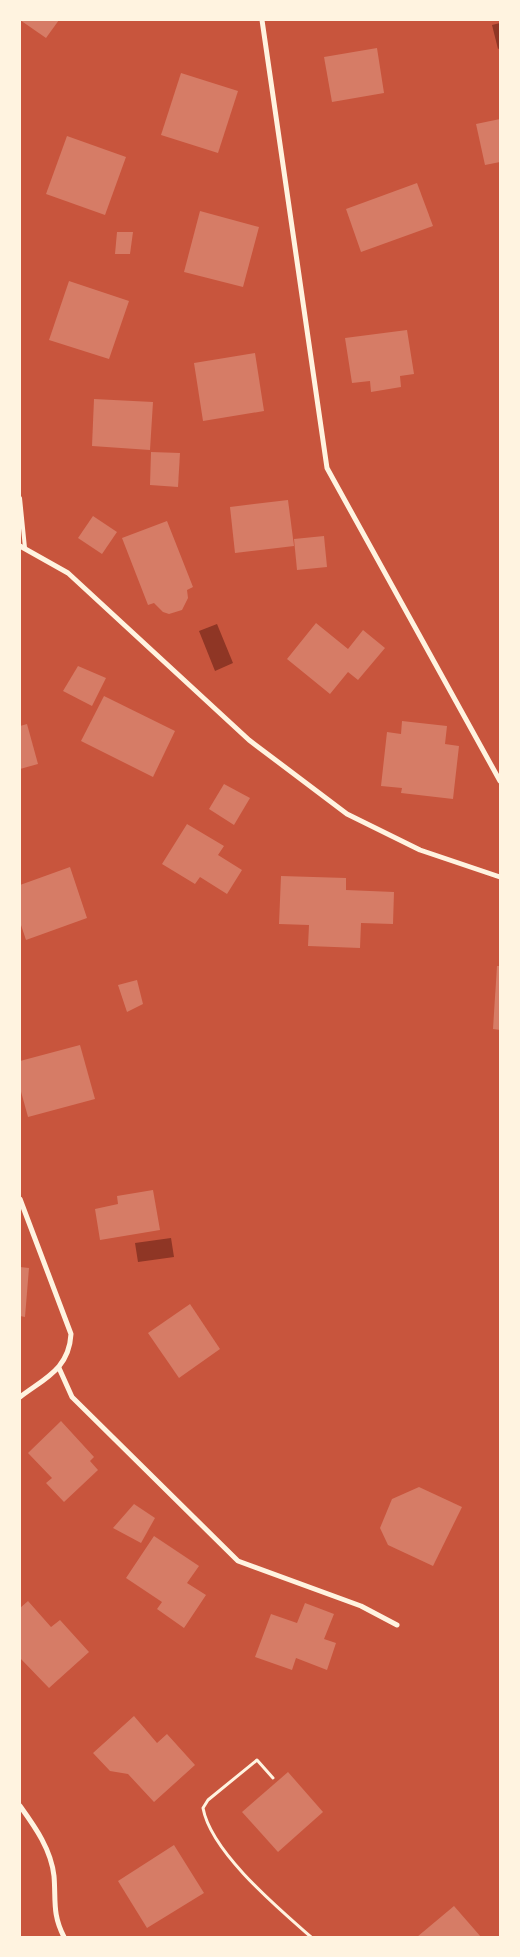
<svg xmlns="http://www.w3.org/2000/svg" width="520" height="1957" viewBox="0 0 520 1957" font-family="'Roboto Condensed',sans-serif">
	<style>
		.water { fill: #8f3625 }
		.building { fill: #d67c66 }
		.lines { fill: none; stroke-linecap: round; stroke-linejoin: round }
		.path { stroke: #fff3e0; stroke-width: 3 }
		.service { stroke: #fff3e0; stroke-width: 4 }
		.minor { stroke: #fff3e0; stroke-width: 5 }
	</style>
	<rect width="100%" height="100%" fill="#c8553d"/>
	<g class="water">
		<polygon points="500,23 500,48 498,49 492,25"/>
		<polygon points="217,624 233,663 215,671 199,631"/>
		<polygon points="171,1238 174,1257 138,1262 135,1243"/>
	</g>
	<g class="building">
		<polygon points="20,20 59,20 46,38"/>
		<polygon points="377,48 384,93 332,102 324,57"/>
		<polygon points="181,73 238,91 218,153 161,135"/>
		<polygon points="500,119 500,162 485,165 476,124"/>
		<polygon points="67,136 126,157 105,215 46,194"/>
		<polygon points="417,183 433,226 361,252 346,209"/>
		<polygon points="200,211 259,227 243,287 184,272"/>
		<polygon points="117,232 133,232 130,254 115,254"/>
		<polygon points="69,281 129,301 109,359 49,340"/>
		<polygon points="407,330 414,374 400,376 401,387 371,392 370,381 352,383 345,338"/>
		<polygon points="255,353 264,411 203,421 194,363"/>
		<polygon points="94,399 153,402 150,450 92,446"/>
		<polygon points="151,452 180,453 178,487 150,485"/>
		<polygon points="288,500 294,546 235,553 230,507"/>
		<polygon points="93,516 117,532 102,554 78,538"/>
		<polygon points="167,521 193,587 187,590 188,598 182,610 169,614 163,612 154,603 148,605 122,538"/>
		<polygon points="324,536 327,567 297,570 294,539"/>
		<polygon points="316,623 348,649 363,630 385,648 358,680 348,672 330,694 287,659"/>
		<polygon points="78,666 106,678 92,706 63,691"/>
		<polygon points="104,696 175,731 153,777 81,741"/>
		<polygon points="402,721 447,726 445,744 459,746 453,799 401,793 402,788 381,786 387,732 401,734"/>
		<polygon points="27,724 38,764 20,769 20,726"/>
		<polygon points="224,784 250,798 234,825 209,809"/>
		<polygon points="187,824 224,846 218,855 242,870 227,894 200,877 195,884 162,864"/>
		<polygon points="70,867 87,918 26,940 20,922 20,885"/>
		<polygon points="281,876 346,878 346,890 394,892 393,924 361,923 360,948 308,946 309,925 279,924"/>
		<polygon points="497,966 500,966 500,1030 493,1029"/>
		<polygon points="137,980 143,1004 127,1012 118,985"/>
		<polygon points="80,1045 95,1099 28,1117 20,1088 20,1061"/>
		<polygon points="153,1190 160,1230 100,1240 95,1209 118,1204 117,1196"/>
		<polygon points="20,1267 29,1268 25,1317 20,1316"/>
		<polygon points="190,1304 220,1349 179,1378 148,1333"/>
		<polygon points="61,1421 94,1457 90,1461 98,1470 64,1502 46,1483 52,1478 28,1453"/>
		<polygon points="419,1487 462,1507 433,1566 388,1545 380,1528 392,1499"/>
		<polygon points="134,1504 155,1518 141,1543 113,1528"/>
		<polygon points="154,1536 199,1566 187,1583 206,1595 184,1628 157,1609 162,1602 126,1578"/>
		<polygon points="28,1601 51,1627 60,1620 89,1652 49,1688 20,1658 20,1608"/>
		<polygon points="305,1603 334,1614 324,1639 336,1643 327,1670 296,1658 292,1670 255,1657 271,1614 297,1623"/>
		<polygon points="134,1716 157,1743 167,1734 195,1765 154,1802 128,1774 110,1771 93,1753"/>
		<polygon points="288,1772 323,1812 278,1852 242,1812"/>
		<polygon points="174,1845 204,1893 147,1928 118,1881"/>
		<polygon points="454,1906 481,1937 417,1937"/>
	</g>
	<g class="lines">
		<path class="path" d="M273,1778L257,1760L208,1800L203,1808C211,1852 278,1908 311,1937"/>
		<polyline class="service" points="20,498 25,548"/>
		<g class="minor">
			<polyline points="262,20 327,468 500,781"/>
			<polyline points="20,546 68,573 249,740 347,814 420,850 500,877"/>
			<path d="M20,1199L71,1334C69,1369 45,1378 20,1397"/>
			<polyline points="59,1368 72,1397 238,1561 361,1606 397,1625"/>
			<path d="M20,1806C35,1827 51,1849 54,1876C56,1900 52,1914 64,1937"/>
		</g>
	</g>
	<rect width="520" height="1957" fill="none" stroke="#fff3e0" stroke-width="42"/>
</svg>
